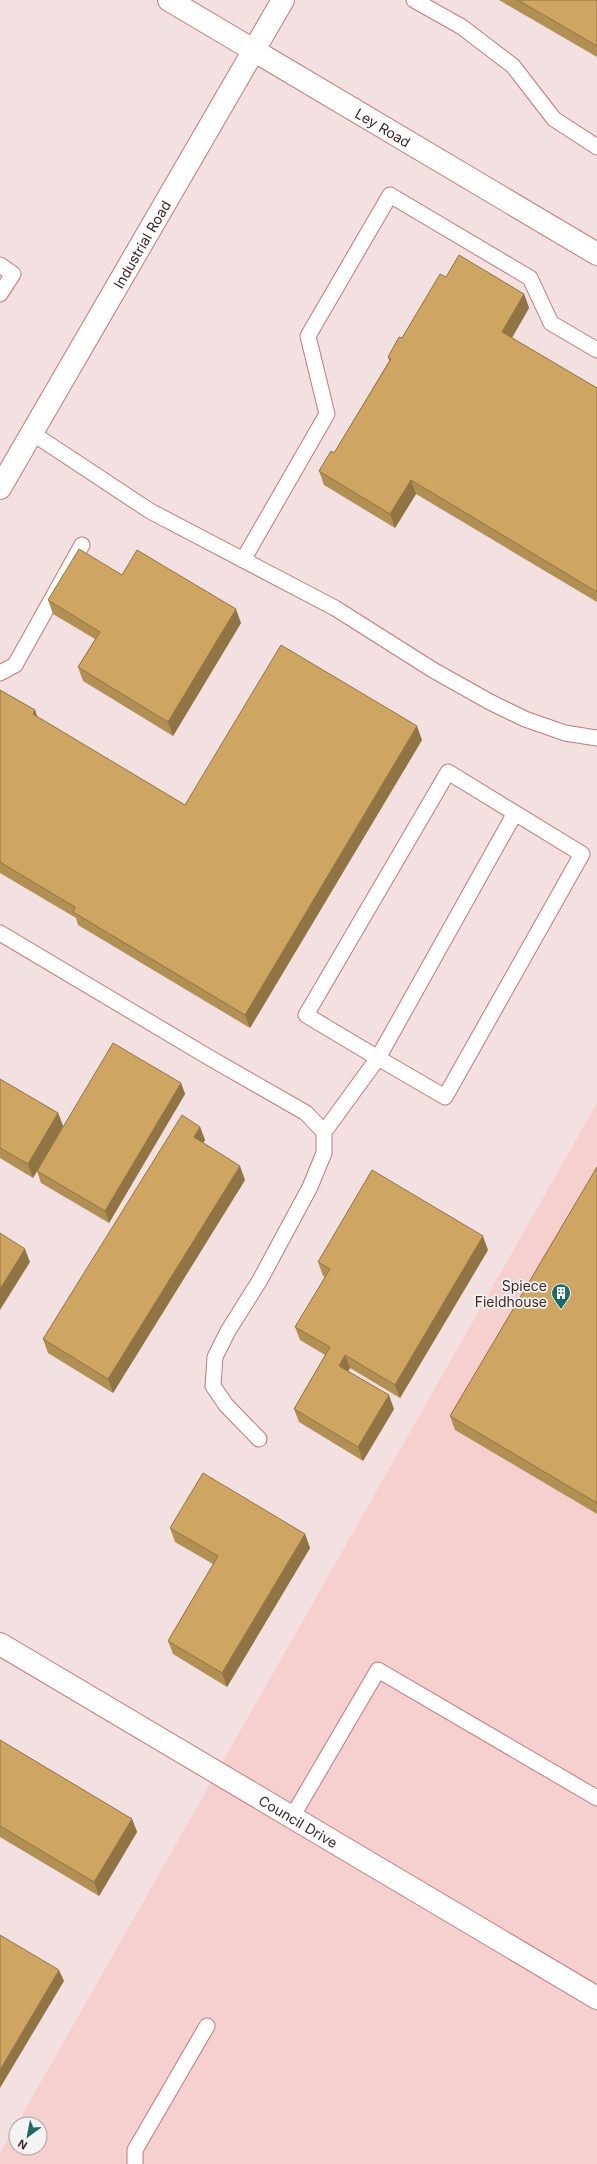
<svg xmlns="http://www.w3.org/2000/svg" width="597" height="2164" viewBox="0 0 597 2164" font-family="Inter,sans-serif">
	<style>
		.built { fill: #f6cfcf }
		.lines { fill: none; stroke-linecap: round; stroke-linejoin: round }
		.lane-casing { stroke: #c67778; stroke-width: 17 }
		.street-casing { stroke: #c67778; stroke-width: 24 }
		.secondary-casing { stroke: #c67778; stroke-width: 24 }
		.lane { stroke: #fff; stroke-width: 15 }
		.street { stroke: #fff; stroke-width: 22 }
		.secondary { stroke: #fff; stroke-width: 22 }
		.wall { fill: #b28f53 }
		.shaded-wall { fill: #917444 }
		.building { fill: #cfa661; stroke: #917444 }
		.labels { text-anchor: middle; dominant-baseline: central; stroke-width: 3.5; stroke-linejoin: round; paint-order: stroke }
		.street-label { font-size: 14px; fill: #452425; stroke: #f3f3f3 }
		.poi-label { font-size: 14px; fill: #452425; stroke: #f3f3f3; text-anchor: end }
	</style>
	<rect width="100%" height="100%" fill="#f3e1e1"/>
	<polygon class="built" points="597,1103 597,2164 0,2164 0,2153 16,2125 16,2148 40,2148 40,2124 17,2124"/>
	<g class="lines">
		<g class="lane-casing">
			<g id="lane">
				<polyline points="414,0 462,27 513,66 554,119 597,147"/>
				<polyline points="0,265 13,274 0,294"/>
				<polyline points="32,433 150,511 335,608 433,670 490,702 525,719 565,733 597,738"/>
				<polyline points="243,560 327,414 308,336 390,195 530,278 551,323 597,350"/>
				<polyline points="0,673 15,665 82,545"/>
				<polyline points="0,933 210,1058 306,1113 324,1132 324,1153 310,1187 260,1280 228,1331 215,1357 213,1386 226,1405 259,1439"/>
				<polyline points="324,1132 378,1058 445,1097 582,854 448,772 306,1015 378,1058 515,813"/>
				<polyline points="292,1817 378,1670 597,1798"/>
				<polyline points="135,2164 135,2150 207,2026"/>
			</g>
		</g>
		<g class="street-casing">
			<g id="street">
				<path id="s1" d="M0,1644L597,1998"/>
			</g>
		</g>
		<g class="secondary-casing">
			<g id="secondary">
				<path id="s2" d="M169,0L597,254"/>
				<path id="s3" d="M0,488L283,0"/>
			</g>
		</g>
		<use href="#lane" class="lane"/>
		<use href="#street" class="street"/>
		<use href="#secondary" class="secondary"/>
	</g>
	<g class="wall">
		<polygon points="499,0 597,0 597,57"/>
		<polygon points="446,277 524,294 529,308 512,338 597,388 597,602 416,494 395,528 324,485 319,471 334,453 389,361 388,357 402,338"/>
		<polygon points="122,575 241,623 173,736 83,681 78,667 95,639 53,614 48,600"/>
		<polygon points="0,690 35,710 37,717 185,805 422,740 250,1028 78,925 76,918 0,873"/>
		<polygon points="0,1079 58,1113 63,1126 33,1178 0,1158"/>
		<polygon points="181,1083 185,1094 109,1223 41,1183 37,1171"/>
		<polygon points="200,1127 205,1140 203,1143 245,1180 113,1393 48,1353 43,1339"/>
		<polygon points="597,1167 597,1514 455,1430 450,1416"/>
		<polygon points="488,1250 400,1398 350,1368 348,1371 394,1409 363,1461 299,1422 294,1409 325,1355 300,1340 295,1327 325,1277 323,1276 318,1262"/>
		<polygon points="170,1528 305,1534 310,1548 227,1687 173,1654 168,1641 213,1564 175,1542"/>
		<polygon points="0,1740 132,1819 137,1832 99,1896 0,1837"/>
	</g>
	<g class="shaded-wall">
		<polygon points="524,294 529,308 507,346 502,332"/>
		<polygon points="411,480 416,494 395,528 390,514"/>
		<polygon points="236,609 241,623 173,736 168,722"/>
		<polygon points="35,710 40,724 33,714"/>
		<polygon points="417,726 422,740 250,1028 245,1015"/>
		<polygon points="181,1083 185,1094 109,1223 105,1211"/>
		<polygon points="58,1113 63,1126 33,1178 28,1164"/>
		<polygon points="200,1127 205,1140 199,1151 194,1137"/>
		<polygon points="240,1166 245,1180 113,1393 108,1379"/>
		<polygon points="483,1236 488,1250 400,1398 395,1385"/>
		<polygon points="25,1249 30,1262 0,1310 0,1289"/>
		<polygon points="345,1355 350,1368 344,1379 339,1366"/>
		<polygon points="389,1395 394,1409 363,1461 358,1447"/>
		<polygon points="305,1534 310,1548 227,1687 222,1673"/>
		<polygon points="132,1819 137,1832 99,1896 94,1882"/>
		<polygon points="59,1970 64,1981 0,2088 0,2070"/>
	</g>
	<g class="building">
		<polygon points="518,0 597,0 597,46"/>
		<polygon points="459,255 524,294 502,332 597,388 597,592 411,480 390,514 319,471 331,451 334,453 391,359 388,357 399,337 402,338 440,274 446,277"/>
		<polygon points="79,549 122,575 137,550 236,609 168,722 78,667 100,632 48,600"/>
		<polygon points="281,645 417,726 245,1015 73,912 75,907 0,862 0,690 35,710 33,714 185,805"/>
		<polygon points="113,1043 181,1083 105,1211 37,1171"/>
		<polygon points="0,1079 58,1113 28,1164 0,1148"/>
		<polygon points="182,1115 200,1127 194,1137 240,1166 108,1379 43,1339"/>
		<polygon points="597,1167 597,1503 450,1416"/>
		<polygon points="372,1170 483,1236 395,1385 345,1355 339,1366 389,1395 358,1447 294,1409 330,1347 295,1327 330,1269 318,1262"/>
		<polygon points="0,1233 25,1249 0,1289"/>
		<polygon points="203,1473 305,1534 222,1673 168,1641 218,1556 170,1528"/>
		<polygon points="0,1740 132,1819 94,1882 0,1826"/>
		<polygon points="0,1935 59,1970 0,2070"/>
	</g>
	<defs>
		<g id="building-pin" transform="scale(1)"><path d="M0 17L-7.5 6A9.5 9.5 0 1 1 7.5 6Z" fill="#1d6a6d" stroke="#f3f3f3"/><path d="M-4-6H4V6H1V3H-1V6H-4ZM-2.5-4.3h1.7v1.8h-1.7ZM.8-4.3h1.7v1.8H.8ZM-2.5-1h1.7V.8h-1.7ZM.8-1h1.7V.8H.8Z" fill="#fff"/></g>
	</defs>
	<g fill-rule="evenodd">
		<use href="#building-pin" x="561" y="1293"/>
	</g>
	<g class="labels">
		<g class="street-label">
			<text stroke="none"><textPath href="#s2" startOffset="249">Ley Road</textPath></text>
			<text stroke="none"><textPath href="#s3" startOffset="282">Industrial Road</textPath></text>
			<text stroke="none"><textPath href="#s1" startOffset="347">Council Drive</textPath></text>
		</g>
		<g class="poi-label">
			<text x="547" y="1285">Spiece<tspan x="547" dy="16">Fieldhouse</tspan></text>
		</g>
	</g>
	<g transform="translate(28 2136) rotate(212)"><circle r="19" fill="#f3f3f3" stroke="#ada0a1"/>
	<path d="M0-3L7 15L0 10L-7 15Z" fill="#1d6a6d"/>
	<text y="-6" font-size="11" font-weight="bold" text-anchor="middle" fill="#452425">N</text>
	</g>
</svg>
